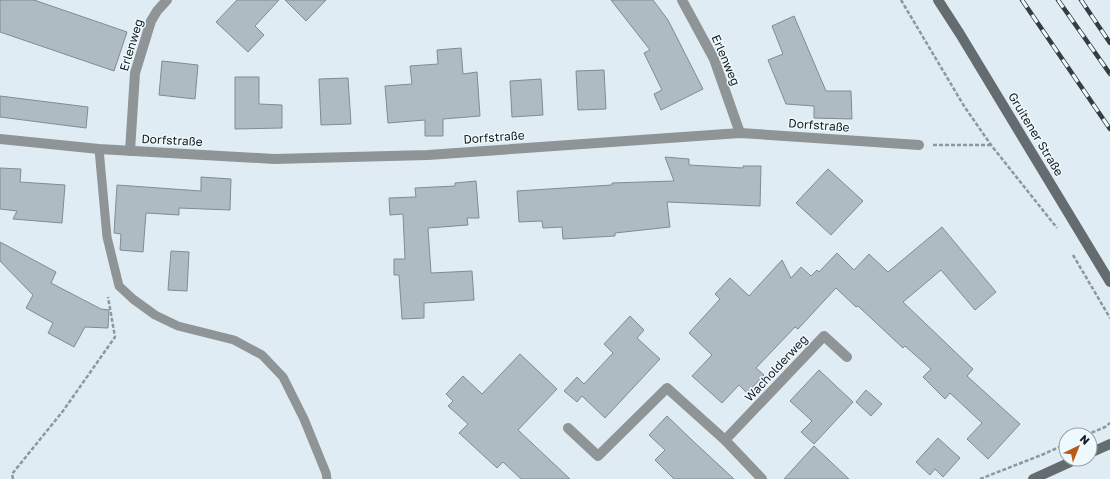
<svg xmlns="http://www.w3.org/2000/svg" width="1110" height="479" viewBox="0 0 1110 479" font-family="'Golos Text',sans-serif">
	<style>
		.building { fill: #afbbc2; stroke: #808c92 }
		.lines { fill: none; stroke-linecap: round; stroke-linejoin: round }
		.path { stroke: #8d979c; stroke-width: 2.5; stroke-dasharray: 4 2; stroke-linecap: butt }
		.lane { stroke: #8f9497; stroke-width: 9 }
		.street { stroke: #8f9497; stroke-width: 10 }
		.secondary { stroke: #646c70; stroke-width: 10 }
		.rail-casing { stroke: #363c3f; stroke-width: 4.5 }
		.rail { stroke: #eef9fe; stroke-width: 3; stroke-dasharray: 9; stroke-linecap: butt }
		.labels { text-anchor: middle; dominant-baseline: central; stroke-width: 3; stroke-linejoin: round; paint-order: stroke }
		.street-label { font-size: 12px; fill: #171c1f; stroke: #eef9fe }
	</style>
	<rect width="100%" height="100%" fill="#dfecf3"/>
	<g class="building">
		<polygon points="0,0 34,0 127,32 114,71 0,32"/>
		<polygon points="237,0 279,0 255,26 264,35 248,52 216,22"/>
		<polygon points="285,0 326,0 306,21"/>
		<polygon points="611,0 653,0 668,20 703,89 661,110 654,94 662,90 644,53 650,50"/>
		<polygon points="794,16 826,91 851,91 852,119 814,118 814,106 786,104 768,60 783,54 772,26"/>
		<polygon points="461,48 463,74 477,72 480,116 443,119 443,136 425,136 425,120 388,123 385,86 412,84 410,66 438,64 437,50"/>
		<polygon points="162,61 198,65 195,99 159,95"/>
		<polygon points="604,70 606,109 578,110 576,71"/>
		<polygon points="235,77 259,77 259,104 282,105 282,128 235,129"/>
		<polygon points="348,78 351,124 321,125 319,79"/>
		<polygon points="541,79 543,115 512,117 510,81"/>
		<polygon points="0,96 88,107 86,128 0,117"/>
		<polygon points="665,157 689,159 689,165 743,168 743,166 761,166 760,206 667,202 670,227 615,233 615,236 563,239 562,227 543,228 542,221 519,222 517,191 612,185 612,183 674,181"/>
		<polygon points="0,168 21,169 20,182 65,185 62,223 13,219 17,211 0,209"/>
		<polygon points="828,169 863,201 831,235 796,203"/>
		<polygon points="201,177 231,179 230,210 179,208 179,215 146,213 143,252 120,250 121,234 114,233 117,185 201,191"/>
		<polygon points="476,181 479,218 467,218 468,225 428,228 431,273 472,271 474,300 424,303 424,318 402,319 399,275 394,275 394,259 405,259 403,214 390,215 389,198 416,197 415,188 455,186 455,183"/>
		<polygon points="942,227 996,292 975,310 941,270 903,302 973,369 967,376 1020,424 988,459 967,439 982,423 950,393 945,399 923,377 931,369 905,346 903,348 858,306 856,307 836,288 798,329 795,327 756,368 764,375 747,393 739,385 722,403 692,376 712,355 689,333 720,299 715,294 730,278 749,296 782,260 791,278 801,267 811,276 817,270 819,272 837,253 854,270 869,254 888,272"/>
		<polygon points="0,242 56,272 51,283 101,309 109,310 108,328 85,327 74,347 48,333 53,323 26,308 33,295 0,261"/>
		<polygon points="171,251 189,252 187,291 168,290"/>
		<polygon points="630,316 644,330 637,338 660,359 605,418 582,396 577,402 564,391 577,377 584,384 613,353 604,344"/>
		<polygon points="520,354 557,389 518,430 570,479 521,479 503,462 497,468 459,433 468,424 448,406 453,401 446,394 463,376 482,394"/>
		<polygon points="819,370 853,402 814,444 801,432 812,421 790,401"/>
		<polygon points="866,390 882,404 871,416 856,402"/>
		<polygon points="667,416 694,442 734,479 674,479 655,460 665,450 649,435"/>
		<polygon points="938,438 960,458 943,477 935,469 930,475 916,462"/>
		<polygon points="814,446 849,479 784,479"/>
	</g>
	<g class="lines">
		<g class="path">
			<polyline points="901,0 964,106 991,145 1057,228"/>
			<polyline points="933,145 990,145"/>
			<polyline points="1073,255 1110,318"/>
			<polyline points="1086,435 1105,427 1110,423"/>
			<polyline points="13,479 12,474 63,411 115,337 108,297"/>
			<polyline points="980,479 1044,454 1066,444"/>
		</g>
		<polyline class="lane" points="99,149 107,237 119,286 133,299 155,315 178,326 234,340 262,355 283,377 304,419 326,473 327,479"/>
		<g class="street">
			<polyline points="682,0 714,59 740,133"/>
			<polyline points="0,139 99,149 274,159 428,155 740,133 919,145"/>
			<polyline points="130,151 135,73 151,21 157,11 167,0"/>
			<polyline points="568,428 598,456 667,388 725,440 762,479"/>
			<polyline points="725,440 824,336 847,357"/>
		</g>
		<g class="secondary">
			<polyline points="938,0 960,34 1110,282"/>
			<polyline points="1090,453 1110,444"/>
			<polyline points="1033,479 1077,459"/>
		</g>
		<g class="rail-casing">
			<g id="rail">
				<polyline points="1022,0 1110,129"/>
				<polyline points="1058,0 1110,74"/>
				<polyline points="1081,0 1110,43"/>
			</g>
		</g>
		<use href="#rail" class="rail"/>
	</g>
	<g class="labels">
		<g class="street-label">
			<text transform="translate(131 45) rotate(-73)">Erlenweg</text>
			<text transform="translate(726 60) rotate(67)">Erlenweg</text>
			<text transform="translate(819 125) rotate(4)">Dorfstraße</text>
			<text transform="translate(1036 134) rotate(59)">Gruitener Straße</text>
			<text transform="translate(494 137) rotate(-4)">Dorfstraße</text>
			<text transform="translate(172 140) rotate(3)">Dorfstraße</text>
			<text transform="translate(776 368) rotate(-47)">Wacholderweg</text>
		</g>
	</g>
	<g transform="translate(1078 447) rotate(43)"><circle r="19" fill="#eef9fe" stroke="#98a1a5"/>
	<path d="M0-3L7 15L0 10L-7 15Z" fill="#ba5919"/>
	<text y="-6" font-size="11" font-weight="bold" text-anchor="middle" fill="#171c1f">N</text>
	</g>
</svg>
